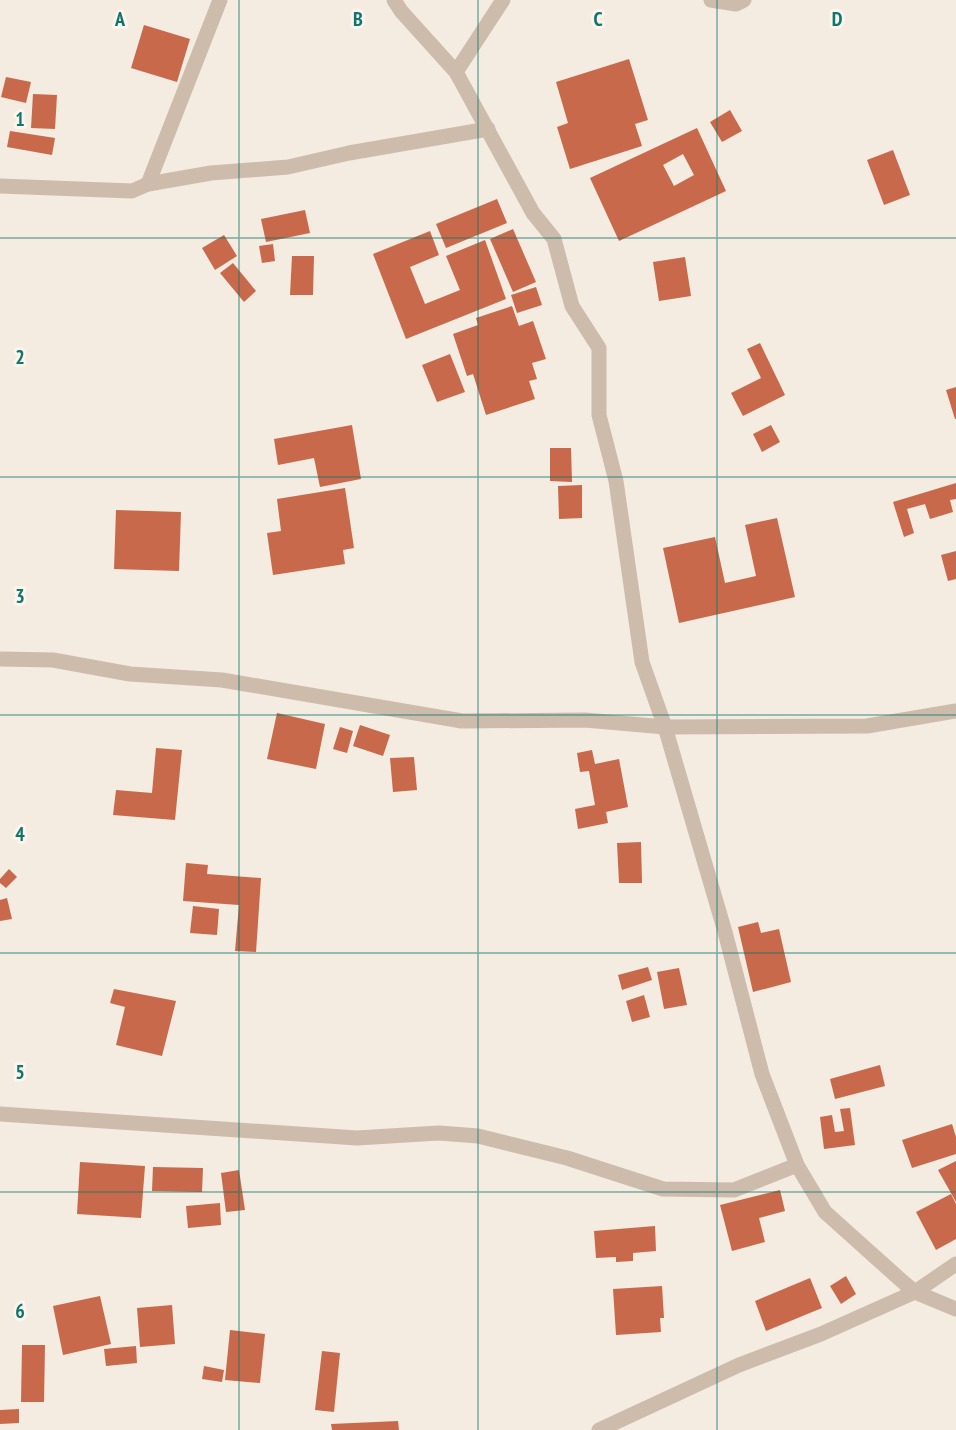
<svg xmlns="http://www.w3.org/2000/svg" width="956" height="1430" viewBox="0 0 956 1430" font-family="'PT Sans Narrow',sans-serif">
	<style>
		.building { fill: #c8694b; fill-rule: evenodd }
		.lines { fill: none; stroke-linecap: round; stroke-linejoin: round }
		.minor { stroke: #cdbbac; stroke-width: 15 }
		.grid { fill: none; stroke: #0f766e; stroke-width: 1.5; stroke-opacity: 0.55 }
		.grid-label { font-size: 20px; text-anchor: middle; font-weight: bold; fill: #0f766e; stroke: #fbf5ee; stroke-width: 6; stroke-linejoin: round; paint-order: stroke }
	</style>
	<rect width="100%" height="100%" fill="#f4ebe1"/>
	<g class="building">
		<polygon points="144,25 190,39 177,82 131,68"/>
		<polygon points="629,59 648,120 635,124 642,146 570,169 557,127 568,123 556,82"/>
		<polygon points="6,77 31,82 26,103 1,97"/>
		<polygon points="33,94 57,95 55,129 31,128"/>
		<polygon points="730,110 742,131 722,142 710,122"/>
		<path d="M697,128L726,191L619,241L590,178ZM683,154L694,175L674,186L663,165Z"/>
		<polygon points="10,131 55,138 52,155 7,147"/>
		<polygon points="893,150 910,195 884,205 867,160"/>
		<polygon points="497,199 507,223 446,248 436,224"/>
		<polygon points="305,210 310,233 266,242 261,219"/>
		<polygon points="513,229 536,282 513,292 490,239"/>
		<polygon points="430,231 439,255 410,267 425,304 460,290 446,256 485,240 506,299 406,339 373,254"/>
		<polygon points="224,235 237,256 215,270 202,248"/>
		<polygon points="273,244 275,261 262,263 259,246"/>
		<polygon points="292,256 314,256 313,295 290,295"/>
		<polygon points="685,257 691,296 659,301 653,262"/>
		<polygon points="233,263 256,291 244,302 220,273"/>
		<polygon points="536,287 542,305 517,313 511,295"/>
		<polygon points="512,306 519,326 533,321 546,359 532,363 537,379 529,381 535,399 486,415 473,374 467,376 453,334 478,325 476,318"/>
		<polygon points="760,343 785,395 743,416 731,393 761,378 747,349"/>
		<polygon points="450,354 465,392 437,402 422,365"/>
		<polygon points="956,387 956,419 955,419 946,390"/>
		<polygon points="352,425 361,479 320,487 314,458 278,465 274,439"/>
		<polygon points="771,425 780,442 762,452 753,434"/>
		<polygon points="550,448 571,448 572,482 550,481"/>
		<polygon points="956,483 956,499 950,500 953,512 930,519 925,504 907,509 914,533 904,537 893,502"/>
		<polygon points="582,485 582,518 559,519 558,486"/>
		<polygon points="345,488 354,548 343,550 345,564 273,575 267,533 281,531 277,499"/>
		<polygon points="116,510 181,512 179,571 114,569"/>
		<polygon points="777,518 795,597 679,623 663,548 715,537 725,583 756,576 745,525"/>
		<polygon points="956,551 956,579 948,581 941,555"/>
		<polygon points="277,713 325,724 316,769 267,759"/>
		<polygon points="360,725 390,735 383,756 353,746"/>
		<polygon points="340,727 353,731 347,753 333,749"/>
		<polygon points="156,748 182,750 175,820 113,815 116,790 152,793"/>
		<polygon points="592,750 595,764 619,759 628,807 606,812 608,823 578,829 575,809 595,805 589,771 580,772 577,753"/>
		<polygon points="414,757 417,790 393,792 390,758"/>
		<polygon points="641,842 642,883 619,883 617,843"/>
		<polygon points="186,863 208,865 207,874 261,878 256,952 235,951 239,905 183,901"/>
		<polygon points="9,869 17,877 6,888 0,883 0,879"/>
		<polygon points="7,898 12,919 0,921 0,900"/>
		<polygon points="193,906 219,909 217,935 190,933"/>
		<polygon points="758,922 761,933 779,929 791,982 753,992 738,927"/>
		<polygon points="648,967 652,980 622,990 618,975"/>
		<polygon points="679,968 687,1005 664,1009 657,972"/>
		<polygon points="114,989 176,1001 162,1056 116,1045 125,1007 110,1003"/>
		<polygon points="644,995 650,1017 632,1022 626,1001"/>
		<polygon points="880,1065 885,1086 835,1099 830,1079"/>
		<polygon points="850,1108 855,1145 824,1149 820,1117 832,1115 835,1132 844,1131 840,1109"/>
		<polygon points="952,1124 956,1137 956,1154 912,1168 902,1140"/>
		<polygon points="956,1161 956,1202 938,1170"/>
		<polygon points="80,1162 145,1166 141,1218 77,1214"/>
		<polygon points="153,1167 203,1168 202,1192 152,1191"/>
		<polygon points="239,1170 245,1210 226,1212 221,1173"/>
		<polygon points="780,1190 785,1211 759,1218 765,1242 732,1251 720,1205"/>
		<polygon points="951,1194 956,1204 956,1239 936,1250 916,1212"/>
		<polygon points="220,1203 221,1225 188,1228 186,1206"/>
		<polygon points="655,1226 656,1251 633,1253 633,1261 616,1262 616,1257 596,1258 594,1231"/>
		<polygon points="846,1276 856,1294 841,1304 830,1286"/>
		<polygon points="810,1278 822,1308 766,1331 755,1301"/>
		<polygon points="662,1286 664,1318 660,1318 661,1332 616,1335 613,1289"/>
		<polygon points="100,1296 111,1344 63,1355 53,1306"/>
		<polygon points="172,1305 175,1344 140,1347 137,1308"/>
		<polygon points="230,1330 265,1334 260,1383 225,1380"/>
		<polygon points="22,1345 45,1345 44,1402 21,1402"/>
		<polygon points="136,1346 137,1363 106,1366 104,1349"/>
		<polygon points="322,1351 340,1353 334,1412 315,1410"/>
		<polygon points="204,1366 224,1370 222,1382 202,1379"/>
		<polygon points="19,1409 19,1423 0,1424 0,1410"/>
		<polygon points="398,1421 399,1430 332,1430 331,1424"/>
	</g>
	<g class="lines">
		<g class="minor">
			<polyline points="394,0 401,11 456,72 533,213 554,239 572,306 599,348 599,415 616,481 642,662 665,727 725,932 762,1074 797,1165 825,1212 903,1282 915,1292 956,1309"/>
			<polyline points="711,0 736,4 744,0"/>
			<polyline points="456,72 503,0"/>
			<polyline points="148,184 220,0"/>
			<polyline points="0,186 132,191 148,184 211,173 288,167 349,153 488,129"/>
			<polyline points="0,659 53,660 130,674 222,680 462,721 585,720 665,727 867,726 956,711"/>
			<polyline points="0,1114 357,1138 439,1133 478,1136 567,1158 663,1189 734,1190 797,1165"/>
			<polyline points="599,1430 739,1365 821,1334 915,1292 956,1264"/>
		</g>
	</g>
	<path class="grid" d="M239,0V1430M478,0V1430M717,0V1430M0,238H956M0,477H956M0,715H956M0,953H956M0,1192H956"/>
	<g class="grid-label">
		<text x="120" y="26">A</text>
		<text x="358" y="26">B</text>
		<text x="598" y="26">C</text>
		<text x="837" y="26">D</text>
		<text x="20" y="126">1</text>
		<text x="20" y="364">2</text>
		<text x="20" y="603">3</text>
		<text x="20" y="841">4</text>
		<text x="20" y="1079">5</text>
		<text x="20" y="1318">6</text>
	</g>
</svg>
